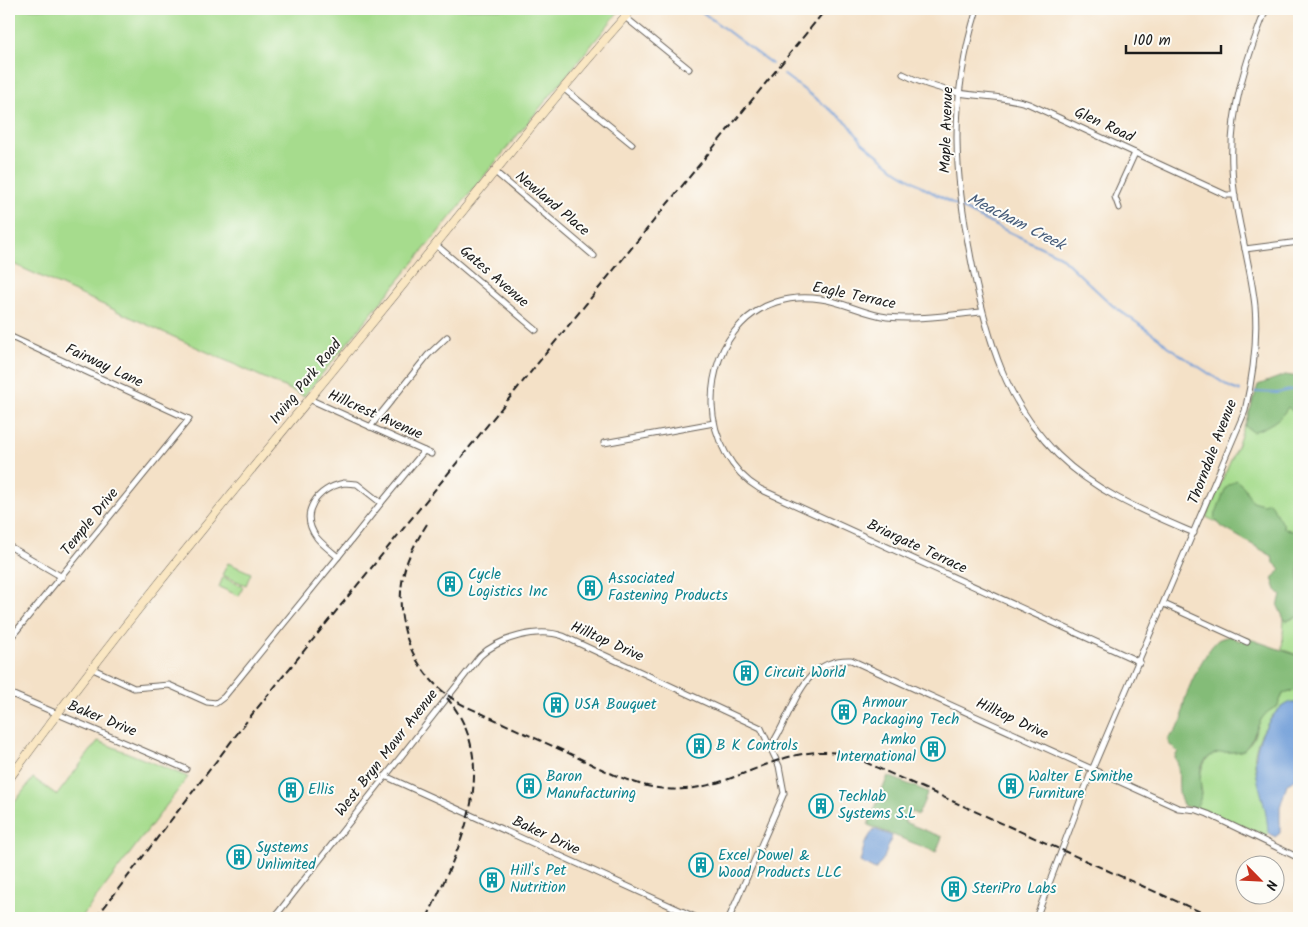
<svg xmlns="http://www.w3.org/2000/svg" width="1308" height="927" viewBox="0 0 1308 927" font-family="Kalam,sans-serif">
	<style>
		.green { fill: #a6dc8d; stroke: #617c54 }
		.forest { fill: #84bc78; stroke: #506c4a }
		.water { fill: #6f9dd8; stroke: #465c7a }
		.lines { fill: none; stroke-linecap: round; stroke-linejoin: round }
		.stream { stroke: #6f9dd8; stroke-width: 2 }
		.street-casing { stroke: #686158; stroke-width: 7 }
		.secondary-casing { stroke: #686158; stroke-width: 9 }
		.street { stroke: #fff; stroke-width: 5 }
		.secondary { stroke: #fae7c3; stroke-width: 8 }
		.rail { stroke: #1c1c1c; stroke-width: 2; stroke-dasharray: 8 4; stroke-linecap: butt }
		.labels { text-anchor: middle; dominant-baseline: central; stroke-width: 4; stroke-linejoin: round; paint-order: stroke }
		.street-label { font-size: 15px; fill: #1c1c1c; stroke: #fdfcf7 }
		.culture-label { font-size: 15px; fill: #0d838f; stroke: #fdfcf7; text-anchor: start }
		.water-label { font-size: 16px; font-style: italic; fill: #465c7a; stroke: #fdfcf7 }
	</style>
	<rect width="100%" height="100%" fill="#fdfcf7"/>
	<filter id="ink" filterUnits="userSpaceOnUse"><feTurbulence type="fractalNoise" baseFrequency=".02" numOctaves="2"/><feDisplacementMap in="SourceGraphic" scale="10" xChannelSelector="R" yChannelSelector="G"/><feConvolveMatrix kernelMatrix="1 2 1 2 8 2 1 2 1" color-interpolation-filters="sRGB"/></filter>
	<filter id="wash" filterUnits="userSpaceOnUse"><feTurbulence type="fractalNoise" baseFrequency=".0096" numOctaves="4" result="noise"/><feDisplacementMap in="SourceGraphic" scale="20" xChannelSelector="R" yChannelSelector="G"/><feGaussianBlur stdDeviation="1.12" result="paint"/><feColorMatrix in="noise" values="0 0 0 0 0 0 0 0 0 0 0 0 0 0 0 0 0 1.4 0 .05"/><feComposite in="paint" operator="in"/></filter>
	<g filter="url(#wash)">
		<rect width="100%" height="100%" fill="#f4e1c7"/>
		<g class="green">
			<polygon points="9,9 621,9 304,396 9,262"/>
			<polygon points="1299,388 1299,561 1206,517 1238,444 1250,409"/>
			<polygon points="228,563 251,573 246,585 222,575"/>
			<polygon points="223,577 243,587 239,596 219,587"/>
			<polygon points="1299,615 1299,656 1282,649 1284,619 1287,621"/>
			<path d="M1289,691L1299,692V702C1287,701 1278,708 1271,718C1264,729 1257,740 1255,753C1251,780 1277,813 1267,836L1210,812L1194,808L1202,792C1197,776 1202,755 1221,752C1230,751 1241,754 1248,746C1260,732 1256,713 1277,707L1283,694Z"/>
			<polygon points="98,741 188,777 81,918 9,918 9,810 33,778 57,795"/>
		</g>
		<g class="forest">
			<path d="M1285,375L1299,377V410L1292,411L1288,407C1280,421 1268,426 1253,432L1245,426L1258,385Z"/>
			<path d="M1236,480L1244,487L1252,501L1263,504L1269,502C1276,508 1275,517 1283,523L1284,528L1295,532L1299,540V615L1287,621L1284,619L1278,606L1281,595L1276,590L1272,578L1281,570L1273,562L1272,556L1222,527L1214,518L1226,487Z"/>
			<path d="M1230,636L1240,641L1244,637L1299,656V692L1289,691L1283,694L1277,707C1256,714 1258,736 1244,750C1234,754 1222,750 1212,755C1188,769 1211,796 1194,808L1184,806C1176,795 1180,780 1178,767C1178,761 1175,761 1175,756L1178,752L1169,744L1168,738L1175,732L1183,718C1178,703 1205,650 1218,640C1221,638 1227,637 1230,636Z"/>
			<polygon points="888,776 928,792 918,815 909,811 904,822 942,837 936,852 868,825"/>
		</g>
		<g class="water">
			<path d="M1290,702H1299V778L1287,784L1280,807V833L1275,837L1268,832C1266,788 1241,766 1268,723C1274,714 1279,707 1290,702Z"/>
			<polygon points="874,829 892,836 884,858 875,870 860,862 865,843"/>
		</g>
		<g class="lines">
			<g class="stream">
				<polyline points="698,9 772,64"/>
				<polyline points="783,74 848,123 862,142 897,171 926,189 986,221 1060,256 1113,306 1159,338 1167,346 1231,388 1240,391"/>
				<polyline points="1255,392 1277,393 1299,388"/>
			</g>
		</g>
	</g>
	<g filter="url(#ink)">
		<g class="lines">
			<g class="street-casing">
				<g id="street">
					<path d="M977,9C948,102 954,175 973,269C988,340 1005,402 1058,455C1097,493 1145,512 1194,533"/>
					<polyline points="625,17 689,69"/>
					<path d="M903,74C920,83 940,89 959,93C983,97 1006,96 1029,104L1226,195H1235"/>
					<polyline points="563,88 632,144"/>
					<polyline points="494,171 594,256"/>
					<polyline points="1119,208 1115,197 1135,153"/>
					<polyline points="435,244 536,330"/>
					<polyline points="1245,249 1299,242"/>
					<path d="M982,312C950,315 919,320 887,317C864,314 844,302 821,299C755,289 711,340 712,404C713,438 731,472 760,489L1140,662"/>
					<polyline points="9,336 189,419 9,640"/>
					<polyline points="309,399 431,454"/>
					<polyline points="370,427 428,355 447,337"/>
					<polyline points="604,443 714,423"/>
					<path d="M344,483L357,484L381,503L338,557C331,551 323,545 317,538C298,512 317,489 344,483Z"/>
					<polyline points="381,503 424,451"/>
					<polyline points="9,546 62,577"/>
					<polyline points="1164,604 1247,642"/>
					<polyline points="93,669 134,688 169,685 207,702 216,703 224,697 338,557"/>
					<polyline points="9,693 186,769"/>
					<path d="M771,746C794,712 801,658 851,660L1178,808L1197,810L1208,814L1299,858"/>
					<polyline points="385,776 697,918"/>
					<path d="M274,918L480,656C499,638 538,627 563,636L761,728L779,766L784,793L729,918"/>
					<path d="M1036,918L1092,770L1245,411C1253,376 1258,342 1255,306C1250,259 1234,214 1232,167C1229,111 1246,60 1266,9"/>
				</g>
			</g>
			<g class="secondary-casing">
				<path id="secondary" d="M9,779C120,626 242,481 362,335C452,226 538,114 632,9"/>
			</g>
			<use href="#street" class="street"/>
			<use href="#secondary" class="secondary"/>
			<g class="rail">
				<path d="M427,524C419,537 411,550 406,565C389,620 414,680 465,706C499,721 532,737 566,752C603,769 642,793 684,789C744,785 786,740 849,755L1214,918"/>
				<polyline points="96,918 250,717 826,9"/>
				<path d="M427,918C458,851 504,766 447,698"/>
			</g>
		</g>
	</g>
	<defs>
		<g id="building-ring" transform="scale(1.25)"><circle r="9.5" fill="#fdfcf7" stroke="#0f9aa8" stroke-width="1.5"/><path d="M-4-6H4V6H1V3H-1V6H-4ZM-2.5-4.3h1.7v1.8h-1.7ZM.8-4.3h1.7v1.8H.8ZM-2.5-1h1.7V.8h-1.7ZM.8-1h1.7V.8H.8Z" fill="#0f9aa8"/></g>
	</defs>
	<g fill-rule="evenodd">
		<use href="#building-ring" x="450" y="584"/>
		<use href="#building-ring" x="590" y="588"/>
		<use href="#building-ring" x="746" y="673"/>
		<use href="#building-ring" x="556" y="705"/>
		<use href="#building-ring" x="844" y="712"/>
		<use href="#building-ring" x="699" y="746"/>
		<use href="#building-ring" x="933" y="749"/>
		<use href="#building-ring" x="529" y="786"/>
		<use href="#building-ring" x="1011" y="786"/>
		<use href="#building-ring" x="291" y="790"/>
		<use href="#building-ring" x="821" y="806"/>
		<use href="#building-ring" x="239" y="857"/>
		<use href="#building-ring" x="701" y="865"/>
		<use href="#building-ring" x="492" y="880"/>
		<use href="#building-ring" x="954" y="889"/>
	</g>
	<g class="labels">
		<g class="street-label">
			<text transform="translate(1104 125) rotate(25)">Glen Road</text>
			<text transform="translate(947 130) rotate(-88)">Maple Avenue</text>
			<text transform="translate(552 204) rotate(40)">Newland Place</text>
			<text transform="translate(494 277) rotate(41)">Gates Avenue</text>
			<text transform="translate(854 296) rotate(12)">Eagle Terrace</text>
			<text transform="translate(104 366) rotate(25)">Fairway Lane</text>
			<text transform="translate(306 382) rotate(-51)">Irving Park Road</text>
			<text transform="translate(375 415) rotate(24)">Hillcrest Avenue</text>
			<text transform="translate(1213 452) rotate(-69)">Thorndale Avenue</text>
			<text transform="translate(90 522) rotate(-51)">Temple Drive</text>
			<text transform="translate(917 547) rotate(25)">Briargate Terrace</text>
			<text transform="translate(607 642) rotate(24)">Hilltop Drive</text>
			<text transform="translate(102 719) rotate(22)">Baker Drive</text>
			<text transform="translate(1012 719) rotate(25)">Hilltop Drive</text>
			<text transform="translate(387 753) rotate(-52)">West Bryn Mawr Avenue</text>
			<text transform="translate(546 836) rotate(25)">Baker Drive</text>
		</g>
		<g class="culture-label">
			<text x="468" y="575">Cycle<tspan x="468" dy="17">Logistics Inc</tspan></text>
			<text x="608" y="579">Associated<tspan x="608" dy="17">Fastening Products</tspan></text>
			<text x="764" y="673">Circuit World</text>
			<text x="862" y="703">Armour<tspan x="862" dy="17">Packaging Tech</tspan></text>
			<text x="574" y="705">USA Bouquet</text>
			<text x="916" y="740" text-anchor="end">Amko<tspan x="916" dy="17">International</tspan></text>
			<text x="716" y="746">B K Controls</text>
			<text x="546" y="777">Baron<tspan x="546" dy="17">Manufacturing</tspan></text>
			<text x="1028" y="777">Walter E Smithe<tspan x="1028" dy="17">Furniture</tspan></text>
			<text x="308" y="790">Ellis</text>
			<text x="838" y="797">Techlab<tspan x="838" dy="17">Systems S.L</tspan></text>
			<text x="256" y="848">Systems<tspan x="256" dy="17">Unlimited</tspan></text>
			<text x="718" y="856">Excel Dowel &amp;<tspan x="718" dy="17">Wood Products LLC</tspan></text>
			<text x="510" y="871">Hill's Pet<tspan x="510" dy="17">Nutrition</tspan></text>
			<text x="972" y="889">SteriPro Labs</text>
		</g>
		<g class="water-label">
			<text transform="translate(1016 222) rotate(27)">Meacham Creek</text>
		</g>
	</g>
	<rect width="1308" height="927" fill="none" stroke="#fdfcf7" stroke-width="30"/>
	<g transform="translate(1260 880) rotate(114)"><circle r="24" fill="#fdfcf7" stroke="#a3a29f"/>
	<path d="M0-4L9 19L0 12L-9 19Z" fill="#c8321e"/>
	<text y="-8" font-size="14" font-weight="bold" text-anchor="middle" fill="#1c1c1c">N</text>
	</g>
	<path d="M1126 45v8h95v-8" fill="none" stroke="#1c1c1c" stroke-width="2.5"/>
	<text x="1133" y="45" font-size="15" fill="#1c1c1c" stroke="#fdfcf7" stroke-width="4" paint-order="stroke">100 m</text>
</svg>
